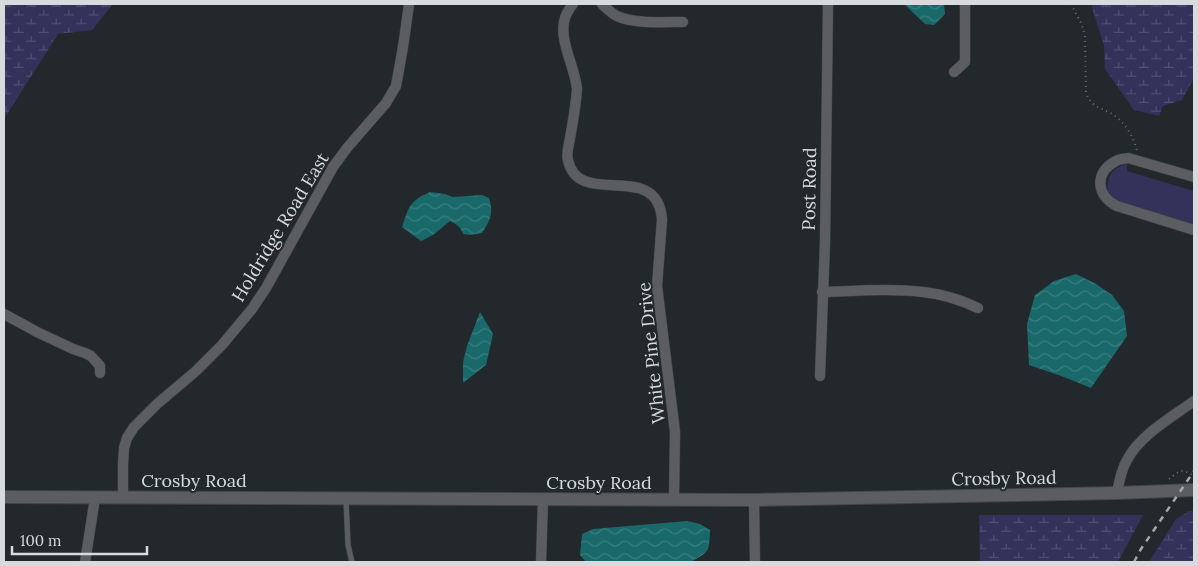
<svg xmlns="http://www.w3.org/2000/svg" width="1198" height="566" viewBox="0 0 1198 566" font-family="Lora,serif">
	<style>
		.green { fill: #34315b }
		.wetland { fill: url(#wetland-marsh) }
		.water { fill: url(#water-waves) }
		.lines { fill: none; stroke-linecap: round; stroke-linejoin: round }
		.service-casing { stroke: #404548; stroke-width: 6 }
		.minor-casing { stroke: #404548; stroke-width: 11 }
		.tertiary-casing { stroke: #404548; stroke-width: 14 }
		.path { stroke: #676b6e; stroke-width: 2; stroke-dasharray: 1 4; stroke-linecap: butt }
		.service { stroke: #5c5d60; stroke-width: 5 }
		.minor { stroke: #5c5d60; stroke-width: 10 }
		.tertiary { stroke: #5c5d60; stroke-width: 12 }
		.rail { stroke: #a4a7ab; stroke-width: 2.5; stroke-dasharray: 6 6; stroke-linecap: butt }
		.labels { text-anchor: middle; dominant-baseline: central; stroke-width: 4; stroke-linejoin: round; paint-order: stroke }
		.street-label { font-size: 18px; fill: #d8dbde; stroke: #23282c }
	</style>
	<defs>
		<pattern id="wetland-marsh" width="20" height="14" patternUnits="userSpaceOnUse" patternTransform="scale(1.25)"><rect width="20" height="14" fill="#34315b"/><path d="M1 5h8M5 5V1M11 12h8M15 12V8" fill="none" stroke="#514e72"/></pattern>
		<pattern id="water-waves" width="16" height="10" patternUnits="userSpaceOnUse" patternTransform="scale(1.25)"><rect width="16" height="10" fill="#19696a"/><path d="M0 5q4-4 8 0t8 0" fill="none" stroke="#3a7e7f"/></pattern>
	</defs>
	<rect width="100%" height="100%" fill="#23282c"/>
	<path class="green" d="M1127,164V171L1194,191V225L1120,204C1116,201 1110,198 1108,193C1106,184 1110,170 1119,167C1120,166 1125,165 1127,164Z"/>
	<g class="wetland">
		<polygon points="4,4 113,4 92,30 58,34 4,119"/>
		<polygon points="1091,4 1194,4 1194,78 1182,100 1163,106 1159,116 1134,110 1105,69 1104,46"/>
		<polygon points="1189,511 1194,511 1194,562 1149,562 1176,519"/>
		<polygon points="979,515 1143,515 1118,562 980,562"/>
	</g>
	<g class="water">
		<polygon points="904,4 944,4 945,14 934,25 925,24"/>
		<path d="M430,192L445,194L453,197L482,195L489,198C494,213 490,221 482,233L470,235L463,234C461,227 456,224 450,221L433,235L421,241L402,227C409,207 409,201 430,192Z"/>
		<polygon points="1076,274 1096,284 1112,295 1124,311 1127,336 1091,388 1064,377 1029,365 1027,324 1035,295 1054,281"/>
		<polygon points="480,312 493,334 486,365 463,383 463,362 467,346"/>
		<path d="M687,521L700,524L710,530C709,552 710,551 691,562H586L580,555L582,534L593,529Z"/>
	</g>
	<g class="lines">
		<g class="service-casing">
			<polyline id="service" points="346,499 348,545 352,562"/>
		</g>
		<g class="minor-casing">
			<g id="minor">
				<path d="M573,4C569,9 565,15 564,22C560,43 575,67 577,89C576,105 573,121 570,138C569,145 566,153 568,160C578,210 658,158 662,220L657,286L675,432L674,500"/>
				<path d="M602,4C607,9 611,13 617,16C633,24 665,22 683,22"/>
				<polyline points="954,72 965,62 965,4"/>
				<path d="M1194,177L1128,158C1124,159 1119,159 1116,161C1094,172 1096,196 1117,206L1194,230"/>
				<path d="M822,292C855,291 889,288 923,292C942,294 961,300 978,308"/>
				<polyline points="4,314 37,332 73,349 85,353 91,356 100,366 100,373"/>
				<polyline points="820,376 825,242 828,4"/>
				<path d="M1117,493C1119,482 1121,470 1127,460C1140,435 1172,417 1194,401"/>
				<polyline points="123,498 123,465 124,448 127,438 134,427 157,404 196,371 222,345 252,309 266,288 333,167 347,148 386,103 396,86 403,47 409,4"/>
				<polyline points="754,500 755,562"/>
				<polyline points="85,562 95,498"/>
				<polyline points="541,562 543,500"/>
			</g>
		</g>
		<g class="tertiary-casing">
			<polyline id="tertiary" points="4,497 754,500 1117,493 1194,490"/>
		</g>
		<g class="path">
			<path d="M1071,4L1082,25L1085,36L1086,92C1091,109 1103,107 1115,116C1126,124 1135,139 1137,152"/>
			<path d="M1169,479C1181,470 1180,468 1194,476"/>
		</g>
		<use href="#service" class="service"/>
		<use href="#minor" class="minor"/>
		<use href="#tertiary" class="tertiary"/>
		<polyline class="rail" points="1134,562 1141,549 1194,471"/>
	</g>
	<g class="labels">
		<g class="street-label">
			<text transform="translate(809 189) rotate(-89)">Post Road</text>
			<text transform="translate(280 227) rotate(-59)">Holdridge Road East</text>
			<text transform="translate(651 353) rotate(-96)">White Pine Drive</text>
			<text transform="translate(1004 478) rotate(-1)">Crosby Road</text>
			<text x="194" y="480">Crosby Road</text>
			<text x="599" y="482">Crosby Road</text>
		</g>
	</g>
	<rect width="1198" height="566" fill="none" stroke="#d8dbde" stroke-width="10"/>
	<path d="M12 546v8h135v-8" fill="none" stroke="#d8dbde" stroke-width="2.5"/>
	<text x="20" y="546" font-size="15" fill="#d8dbde" stroke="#23282c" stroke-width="4" paint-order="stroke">100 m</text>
</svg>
